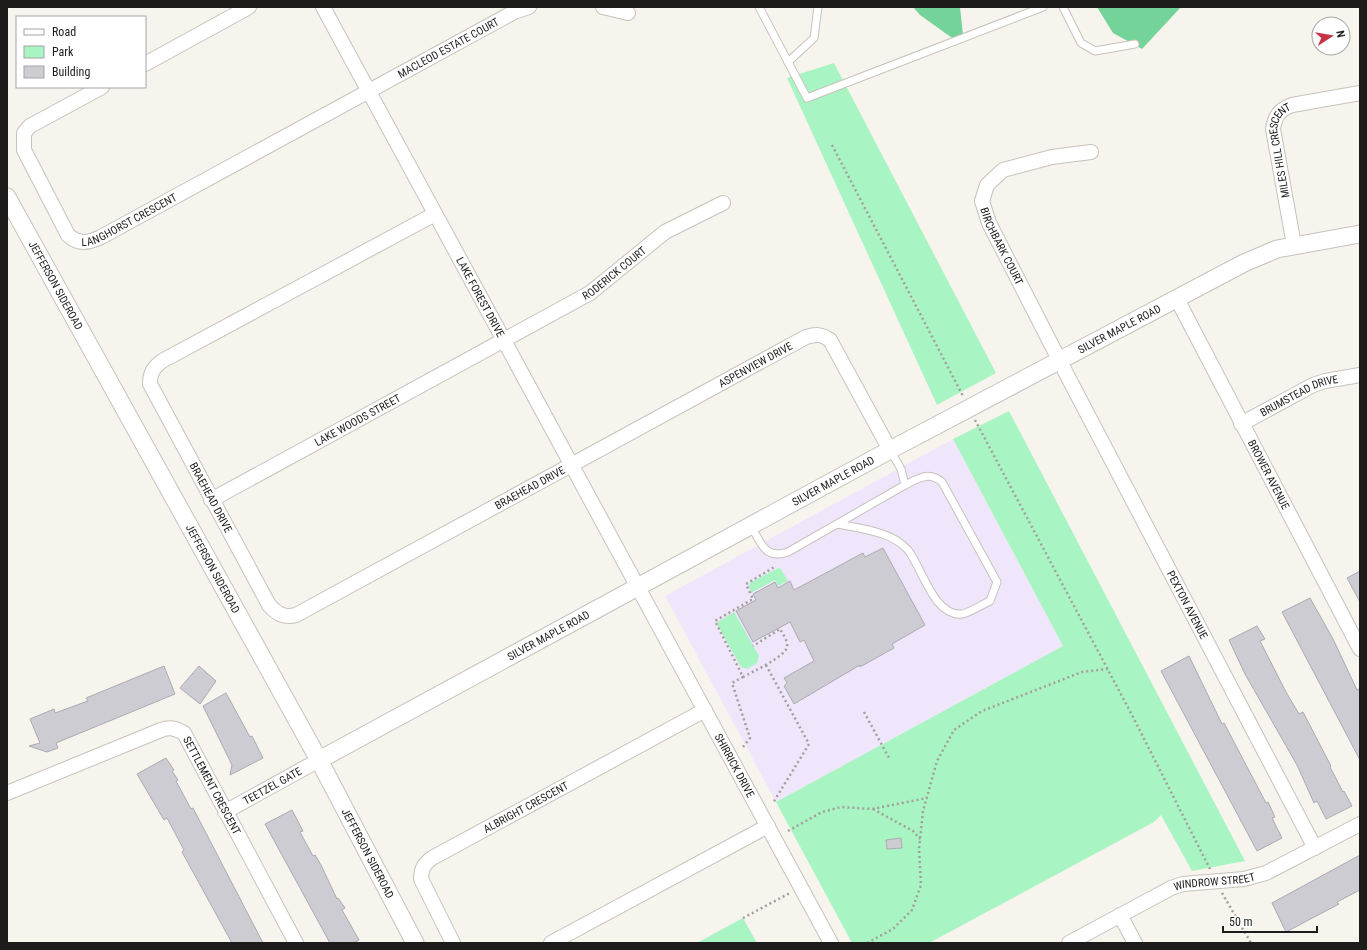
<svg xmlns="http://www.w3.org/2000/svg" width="1367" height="950" viewBox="0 0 1367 950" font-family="'Roboto Condensed',sans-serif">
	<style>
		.education { fill: #f0e6fb }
		.green { fill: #a9f4c3 }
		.forest { fill: #73d399 }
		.building { fill: #ccccd2; stroke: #abaab1 }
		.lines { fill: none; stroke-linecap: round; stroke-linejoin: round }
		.service-casing { stroke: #c6c2bc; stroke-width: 9 }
		.minor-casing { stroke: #c6c2bc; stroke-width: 16 }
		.tertiary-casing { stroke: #c6c2bc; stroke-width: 19 }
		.path { stroke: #a29f9b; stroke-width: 2.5; stroke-dasharray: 2 3; stroke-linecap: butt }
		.service { stroke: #fff; stroke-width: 7 }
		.minor { stroke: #fff; stroke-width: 14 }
		.tertiary { stroke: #fff; stroke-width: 17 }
		.labels { text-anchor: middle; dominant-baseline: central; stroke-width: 3.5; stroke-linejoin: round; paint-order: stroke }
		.street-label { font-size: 11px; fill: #1d1c1a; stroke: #fff }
	</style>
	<rect width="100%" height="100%" fill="#f7f4ee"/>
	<polygon class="education" points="953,439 1063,646 776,802 665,596"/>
	<g class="green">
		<polygon points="834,63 996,373 937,405 787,78"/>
		<polygon points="1009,411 1245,861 1192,871 1161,815 1154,822 929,943 852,943 776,802 1063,646 953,439"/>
		<polygon points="778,568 781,569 788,581 778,586 775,580 751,593 749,586 750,583"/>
		<polygon points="734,612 759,656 757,663 747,669 741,667 718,626 718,622"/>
		<polygon points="743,918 757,943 697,943"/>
	</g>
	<g class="forest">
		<polygon points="913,7 960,7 963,35 955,40 920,15"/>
		<polygon points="1097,7 1181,7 1142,49 1113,33"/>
	</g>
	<g class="building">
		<polygon points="883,548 925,625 892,644 894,648 860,667 860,665 794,704 784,686 787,683 784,678 814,661 804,640 800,642 790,622 753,642 736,611 756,600 753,594 775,582 778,588 790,581 794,590 863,553 865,557"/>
		<polygon points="1360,571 1360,602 1347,578"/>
		<polygon points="1310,598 1333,639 1357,690 1360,688 1360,760 1282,612"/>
		<polygon points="1257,626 1265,639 1260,641 1286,692 1299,714 1303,712 1331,766 1330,767 1343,792 1344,791 1352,806 1326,819 1317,801 1314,803 1297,765 1245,674 1229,640"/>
		<polygon points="1189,656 1222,724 1224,723 1266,803 1268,802 1275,817 1272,818 1282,838 1257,851 1161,671"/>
		<polygon points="164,666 175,694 56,743 58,748 47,752 29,746 40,743 30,719 54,709 55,713 88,701 86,698"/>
		<polygon points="199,666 216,681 200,704 180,688"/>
		<polygon points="226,693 250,737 252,736 263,758 230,775 232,765 203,706"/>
		<polygon points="166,758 174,770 172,771 178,780 176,781 191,809 193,808 263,943 232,943 182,852 184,850 167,818 164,820 137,774"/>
		<polygon points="292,810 303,831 300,832 313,856 315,855 321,865 337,899 338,898 345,908 342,910 359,940 354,943 330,943 265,824"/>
		<polygon points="901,838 902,848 887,849 886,840"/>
		<polygon points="1360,855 1360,890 1337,902 1339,904 1286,932 1272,903"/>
	</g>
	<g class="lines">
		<g class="service-casing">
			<g id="service">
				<polyline points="759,7 807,98 1043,7"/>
				<polyline points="1063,7 1081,43 1095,51 1135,44"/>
				<polyline points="788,62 814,38 818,7"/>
				<path d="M838,524C861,529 891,531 908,550C922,568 934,617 962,614C969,613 983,604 990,601L997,582L942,482C929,471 919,478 905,485"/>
				<path d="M751,526C761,543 765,560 788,552L905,485L901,469L890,450"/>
			</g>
		</g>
		<g class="minor-casing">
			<g id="minor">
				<path id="s1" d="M323,7L831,943"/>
				<polyline points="603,7 628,13"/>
				<polyline points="145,64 249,7"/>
				<path id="s2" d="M102,87L30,126L24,133V150L68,235C79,245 88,243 101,237L514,12L529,7"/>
				<path id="s3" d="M1091,152L1052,157L1003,170L987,185L982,201L989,223L1068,377L1315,848"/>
				<path id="s4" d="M435,214L162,361C153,368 150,373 150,384L269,605C277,614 284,618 296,615L806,337C816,334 821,334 830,340L890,450"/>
				<path id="s5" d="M1294,245L1273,129C1275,116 1279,110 1292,105L1360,93"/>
				<path id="s6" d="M1177,299L1360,649"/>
				<path id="s7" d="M1241,424L1313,385L1325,381L1360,375"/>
				<path id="s8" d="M211,500L590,293L665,232L723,203"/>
				<path id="s9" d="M7,793L161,730C170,727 175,728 184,733L296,943"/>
				<path id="s10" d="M225,812L319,760"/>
				<polyline points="1120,915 1135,943"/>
				<path id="s11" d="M453,943L421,879C421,869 424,864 432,858L705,710"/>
				<polyline points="551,943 768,826"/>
				<path id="s12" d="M1069,943L1171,888L1183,884L1244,879L1266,873L1360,824"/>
			</g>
		</g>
		<g class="tertiary-casing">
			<g id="tertiary">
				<path id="s13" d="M7,197L319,760L415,943"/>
				<path id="s14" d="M319,760L890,450L1244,263L1277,249L1360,234"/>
			</g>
		</g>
		<g class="path">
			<polyline points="832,145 963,396"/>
			<polyline points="975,420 1132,715 1210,869"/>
			<polyline points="766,665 809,744 773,803"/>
			<path d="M743,677C752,672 785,657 787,647C788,641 783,634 780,629L753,646"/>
			<polyline points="864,712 889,758"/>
			<polyline points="743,747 750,738 732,683 743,677 715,621 753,599 746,584 776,566"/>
			<polyline points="873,809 913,831 920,839"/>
			<polyline points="788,831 822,812 841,807 872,809 927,798"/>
			<polyline points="1222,893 1251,943"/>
			<polyline points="743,918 790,893"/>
			<polyline points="867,943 893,929 912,910 921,885 919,849 923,811 937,761 954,730 982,711 1082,672 1108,669"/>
		</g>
		<use href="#service" class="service"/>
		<use href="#minor" class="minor"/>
		<use href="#tertiary" class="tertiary"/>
	</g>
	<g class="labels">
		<g class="street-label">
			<text stroke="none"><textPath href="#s2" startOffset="635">MACLEOD ESTATE COURT</textPath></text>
			<text stroke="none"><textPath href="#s5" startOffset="98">MILES HILL CRESCENT</textPath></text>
			<text stroke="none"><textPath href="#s2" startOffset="272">LANGHORST CRESCENT</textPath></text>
			<text stroke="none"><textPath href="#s3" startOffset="178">BIRCHBARK COURT</textPath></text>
			<text stroke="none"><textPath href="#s8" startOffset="463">RODERICK COURT</textPath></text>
			<text stroke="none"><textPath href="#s13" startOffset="101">JEFFERSON SIDEROAD</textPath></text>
			<text stroke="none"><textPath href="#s1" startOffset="330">LAKE FOREST DRIVE</textPath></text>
			<text stroke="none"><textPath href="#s14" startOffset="909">SILVER MAPLE ROAD</textPath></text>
			<text stroke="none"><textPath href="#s4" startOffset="1142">ASPENVIEW DRIVE</textPath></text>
			<text stroke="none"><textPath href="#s7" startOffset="65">BRUMSTEAD DRIVE</textPath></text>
			<text stroke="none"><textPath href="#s8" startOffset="167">LAKE WOODS STREET</textPath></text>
			<text stroke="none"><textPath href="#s6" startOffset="198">BROWER AVENUE</textPath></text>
			<text stroke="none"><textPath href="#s14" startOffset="585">SILVER MAPLE ROAD</textPath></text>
			<text stroke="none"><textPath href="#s4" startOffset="885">BRAEHEAD DRIVE</textPath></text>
			<text stroke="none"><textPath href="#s4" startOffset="466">BRAEHEAD DRIVE</textPath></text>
			<text stroke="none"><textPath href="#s13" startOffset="425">JEFFERSON SIDEROAD</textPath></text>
			<text stroke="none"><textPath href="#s3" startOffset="582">PEXTON AVENUE</textPath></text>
			<text stroke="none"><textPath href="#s14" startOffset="261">SILVER MAPLE ROAD</textPath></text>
			<text stroke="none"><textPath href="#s1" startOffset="863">SHIRRICK DRIVE</textPath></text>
			<text stroke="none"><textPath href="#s9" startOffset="250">SETTLEMENT CRESCENT</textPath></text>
			<text stroke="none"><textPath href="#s10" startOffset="54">TEETZEL GATE</textPath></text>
			<text stroke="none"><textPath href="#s11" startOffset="203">ALBRIGHT CRESCENT</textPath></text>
			<text stroke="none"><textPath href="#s13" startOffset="749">JEFFERSON SIDEROAD</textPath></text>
			<text stroke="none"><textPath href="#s12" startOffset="160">WINDROW STREET</textPath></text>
		</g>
	</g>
	<rect width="1367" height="950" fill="none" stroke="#1d1c1a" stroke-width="16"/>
	<rect x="16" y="16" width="130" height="72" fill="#ffffff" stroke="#a5a4a3"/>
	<rect x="24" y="29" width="20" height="6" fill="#ffffff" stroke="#a5a4a3"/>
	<text x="52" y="36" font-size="12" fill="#1d1c1a">Road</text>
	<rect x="24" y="46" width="20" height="12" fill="#a9f4c3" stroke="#a5a4a3"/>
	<text x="52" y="56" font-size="12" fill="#1d1c1a">Park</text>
	<rect x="24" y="66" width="20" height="12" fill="#ccccd2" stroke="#a5a4a3"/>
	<text x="52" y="76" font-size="12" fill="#1d1c1a">Building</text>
	<g transform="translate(1331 36) rotate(78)"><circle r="19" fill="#ffffff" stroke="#a5a4a3"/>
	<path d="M0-3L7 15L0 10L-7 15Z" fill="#c43445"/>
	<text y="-6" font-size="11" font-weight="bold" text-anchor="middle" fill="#1d1c1a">N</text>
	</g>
	<path d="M1223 926v6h94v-6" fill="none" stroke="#1d1c1a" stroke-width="2"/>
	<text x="1229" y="926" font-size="12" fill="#1d1c1a" stroke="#ffffff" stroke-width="3" paint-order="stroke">50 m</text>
</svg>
